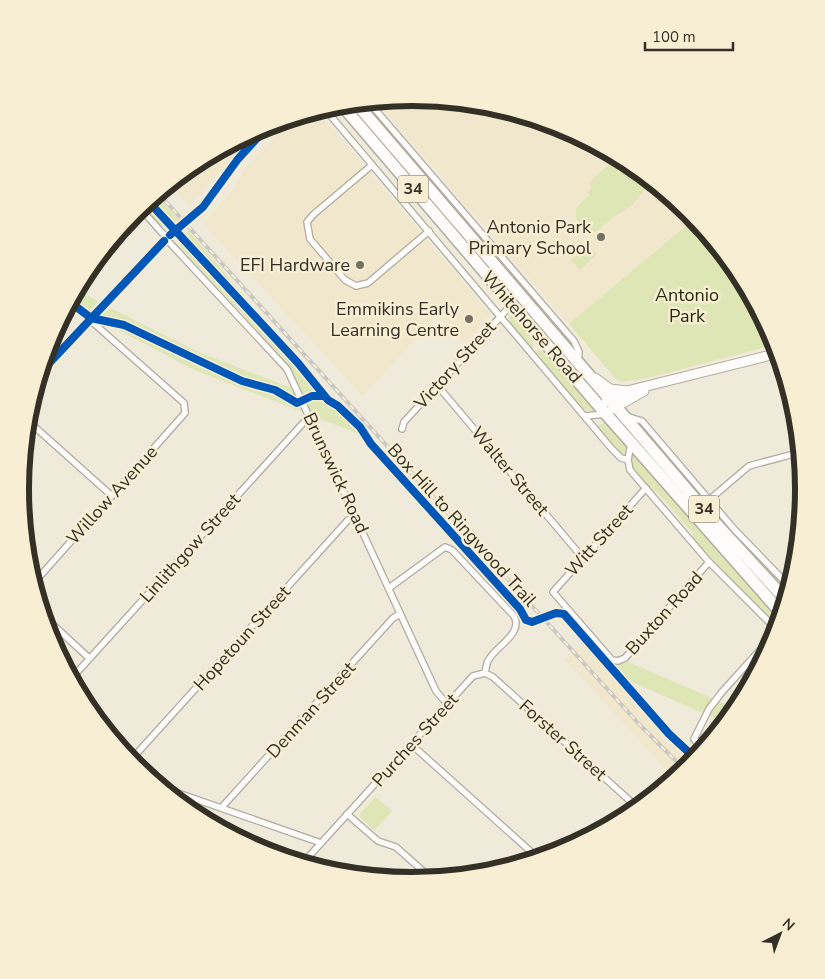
<svg xmlns="http://www.w3.org/2000/svg" width="825" height="979" viewBox="0 0 825 979" font-family="'Nunito Sans',sans-serif">
	<style>
		.built { fill: #f1e7cd }
		.green { fill: #dde6b4 }
		.lines { fill: none; stroke-linecap: round; stroke-linejoin: round }
		.street-casing { stroke: #b0aba0; stroke-width: 8 }
		.secondary-casing { stroke: #b0aba0; stroke-width: 11 }
		.highway-casing { stroke: #b0aba0; stroke-width: 14 }
		.street { stroke: #fdfcfa; stroke-width: 5.5 }
		.secondary { stroke: #fdfcfa; stroke-width: 9 }
		.highway { stroke: #fdfcfa; stroke-width: 11 }
		.rail-casing { stroke: #cac8c4; stroke-width: 4 }
		.rail { stroke: #f8eed3; stroke-width: 2; stroke-dasharray: 5.5; stroke-linecap: butt }
		.cycleway-casing { stroke: #f8eed3; stroke-width: 11 }
		.cycleway { stroke: #0057b8; stroke-width: 8 }
		.poi-dot { fill: #767165; stroke: #f8eed3; stroke-width: 2 }
		.labels { text-anchor: middle; dominant-baseline: central; stroke-width: 5; stroke-linejoin: round; paint-order: stroke }
		.shield { fill: #f8eed3; stroke: #6f695a; stroke-width: 1 }
		.shield-label { font-size: 16px; font-weight: bold; fill: #343026 }
		.poi-label { font-size: 18px; fill: #343026; stroke: #f8eed3; text-anchor: end }
		.park-label { font-size: 18px; fill: #262d0b; stroke: #f8eed3 }
		.street-label { font-size: 18px; fill: #343026; stroke: #f8eed3 }
		.rim { fill: none; stroke: #343026; stroke-width: 6 }
	</style>
	<rect width="100%" height="100%" fill="#f0eadb"/>
	<g class="built">
		<polygon points="413,97 489,105 563,127 631,163 695,218 569,324 376,101"/>
		<polygon points="316,110 490,314 464,345 438,314 363,396 203,224 227,197 244,170 290,119"/>
		<polygon points="254,132 189,206 169,184 195,163"/>
		<polygon points="588,639 654,711 700,755 675,779 565,660"/>
	</g>
	<g class="green">
		<polygon points="618,156 648,177 649,183 633,204 613,217 596,232 592,233 580,225 576,218 576,208 590,195 588,192 592,188 589,183"/>
		<polygon points="156,195 180,221 168,226 160,226 142,206"/>
		<polygon points="695,218 739,272 777,344 652,377 621,382 615,378 569,324"/>
		<polygon points="188,230 298,360 324,399 359,428 357,433 194,370 98,319 110,308 198,352 302,392 287,362 180,247"/>
		<polygon points="588,245 597,254 580,270 571,260"/>
		<polygon points="76,290 98,301 85,315 68,306"/>
		<polygon points="511,315 517,317 534,336 531,338 534,350 511,324 509,316"/>
		<polygon points="539,349 542,352 546,351 595,412 583,409 535,353"/>
		<polygon points="607,422 627,446 627,457 622,455 597,426"/>
		<polygon points="632,451 767,603 780,623 774,618 770,620 731,581 692,537 693,533 657,492 653,492 632,466"/>
		<polygon points="626,661 737,709 726,723 625,679 611,663 618,666"/>
		<polygon points="375,797 392,811 374,831 359,815"/>
	</g>
	<g class="lines">
		<g class="street-casing">
			<g id="street">
				<polyline points="368,101 574,341 579,352 578,361"/>
				<polyline points="327,107 330,115 612,449 621,458 628,460"/>
				<polyline points="372,165 314,214 307,222 310,239 345,280 356,286 368,283 429,231"/>
				<polyline points="140,208 164,235"/>
				<polyline points="170,235 203,207 238,159 269,125"/>
				<polyline points="169,242 287,369 436,691 447,704"/>
				<polyline points="48,345 60,351"/>
				<polyline points="39,374 164,241"/>
				<polyline points="437,385 582,557"/>
				<polyline points="585,416 606,414"/>
				<polyline points="626,416 642,421 734,529 791,588"/>
				<polyline points="27,420 112,496"/>
				<polyline points="402,429 404,422 512,304"/>
				<polyline points="631,443 628,460 630,470 709,562 778,631"/>
				<polyline points="646,488 553,592 612,660 618,661 625,658 709,562"/>
				<polyline points="709,500 749,466 801,452"/>
				<polyline points="33,584 185,413 184,403 90,320"/>
				<polyline points="44,619 49,621 89,658"/>
				<polyline points="485,673 493,677 639,809"/>
				<polyline points="71,679 305,421 311,419"/>
				<polyline points="412,745 539,859"/>
				<polyline points="703,751 694,739 709,709 722,692 777,631"/>
				<polyline points="130,761 348,520 356,516"/>
				<polyline points="158,786 321,843"/>
				<polyline points="222,807 393,618 400,614"/>
				<polyline points="347,814 378,841 396,847 433,880"/>
				<polyline points="309,857 323,871"/>
				<path d="M302,864L473,676L485,673C486,669 486,664 488,661C494,647 524,634 514,616L452,550L445,547L389,588"/>
			</g>
		</g>
		<g class="secondary-casing">
			<g id="secondary">
				<polyline points="595,378 610,389 627,391"/>
				<polyline points="606,402 627,391 779,353"/>
				<polyline points="612,409 644,391"/>
			</g>
		</g>
		<g class="highway-casing">
			<g id="highway">
				<polyline points="356,103 718,526 787,601"/>
				<polyline points="341,104 606,414 783,615"/>
			</g>
		</g>
		<use href="#street" class="street"/>
		<use href="#secondary" class="secondary"/>
		<use href="#highway" class="highway"/>
		<g class="rail-casing">
			<polyline id="rail" points="158,193 638,723 686,771"/>
		</g>
		<use href="#rail" class="rail"/>
		<g class="cycleway-casing">
			<g id="cycleway">
				<polyline points="148,201 298,363 328,400 338,406 360,427 371,444 520,609 526,620 532,622 556,613 564,614 669,734 696,759"/>
				<polyline points="170,235 203,207 238,159 269,125"/>
				<polyline points="70,302 91,318 124,325 242,381 275,390 297,403 312,396 324,396"/>
				<polyline points="39,374 164,241"/>
			</g>
		</g>
		<use href="#cycleway" class="cycleway"/>
	</g>
	<g class="poi-dot">
		<circle cx="601" cy="237" r="5"/>
		<circle cx="360" cy="265" r="5"/>
		<circle cx="469" cy="319" r="5"/>
	</g>
	<g class="labels">
		<g class="shield">
			<rect x="398" y="175.5" width="30" height="27" rx="4"/>
			<rect x="689" y="495.5" width="30" height="27" rx="4"/>
		</g>
		<g class="shield-label">
			<text x="413" y="189">34</text>
			<text x="704" y="509">34</text>
		</g>
		<g class="poi-label">
			<text x="591" y="227">Antonio Park<tspan x="591" dy="21">Primary School</tspan></text>
			<text x="350" y="265">EFI Hardware</text>
			<text x="459" y="309">Emmikins Early<tspan x="459" dy="21">Learning Centre</tspan></text>
		</g>
		<g class="park-label">
			<text x="687" y="295">Antonio<tspan x="687" dy="21">Park</tspan></text>
		</g>
		<g class="street-label">
			<text transform="translate(532 327) rotate(49)">Whitehorse Road</text>
			<text transform="translate(455 365) rotate(-48)">Victory Street</text>
			<text transform="translate(510 471) rotate(50)">Walter Street</text>
			<text transform="translate(336 473) rotate(65)">Brunswick Road</text>
			<text transform="translate(112 495) rotate(-48)">Willow Avenue</text>
			<text transform="translate(462 525) rotate(48)">Box Hill to Ringwood Trail</text>
			<text transform="translate(599 540) rotate(-48)">Witt Street</text>
			<text transform="translate(190 548) rotate(-48)">Linlithgow Street</text>
			<text transform="translate(664 613) rotate(-48)">Buxton Road</text>
			<text transform="translate(242 638) rotate(-48)">Hopetoun Street</text>
			<text transform="translate(311 710) rotate(-48)">Denman Street</text>
			<text transform="translate(415 740) rotate(-48)">Purches Street</text>
			<text transform="translate(563 740) rotate(42)">Forster Street</text>
		</g>
	</g>
	<path d="M0 0H825V979H0ZM29 489a383 383 0 1 1 766 0a383 383 0 1 1-766 0Z" fill="#f8eed3" fill-rule="evenodd"/>
	<path class="rim" d="M29 489a383 383 0 1 1 766 0a383 383 0 1 1-766 0Z"/>
	<g transform="translate(780 934) rotate(42)" stroke="#f8eed3" stroke-width="4" paint-order="stroke">
	<path d="M0-4L9 19L0 12L-9 19Z" fill="#343026"/>
	<text y="-8" font-size="14" font-weight="bold" text-anchor="middle" fill="#343026">N</text>
	</g>
	<path d="M645 42v8h88v-8" fill="none" stroke="#343026" stroke-width="2.5"/>
	<text x="652" y="42" font-size="15" fill="#343026" stroke="#f8eed3" stroke-width="4" paint-order="stroke">100 m</text>
</svg>
